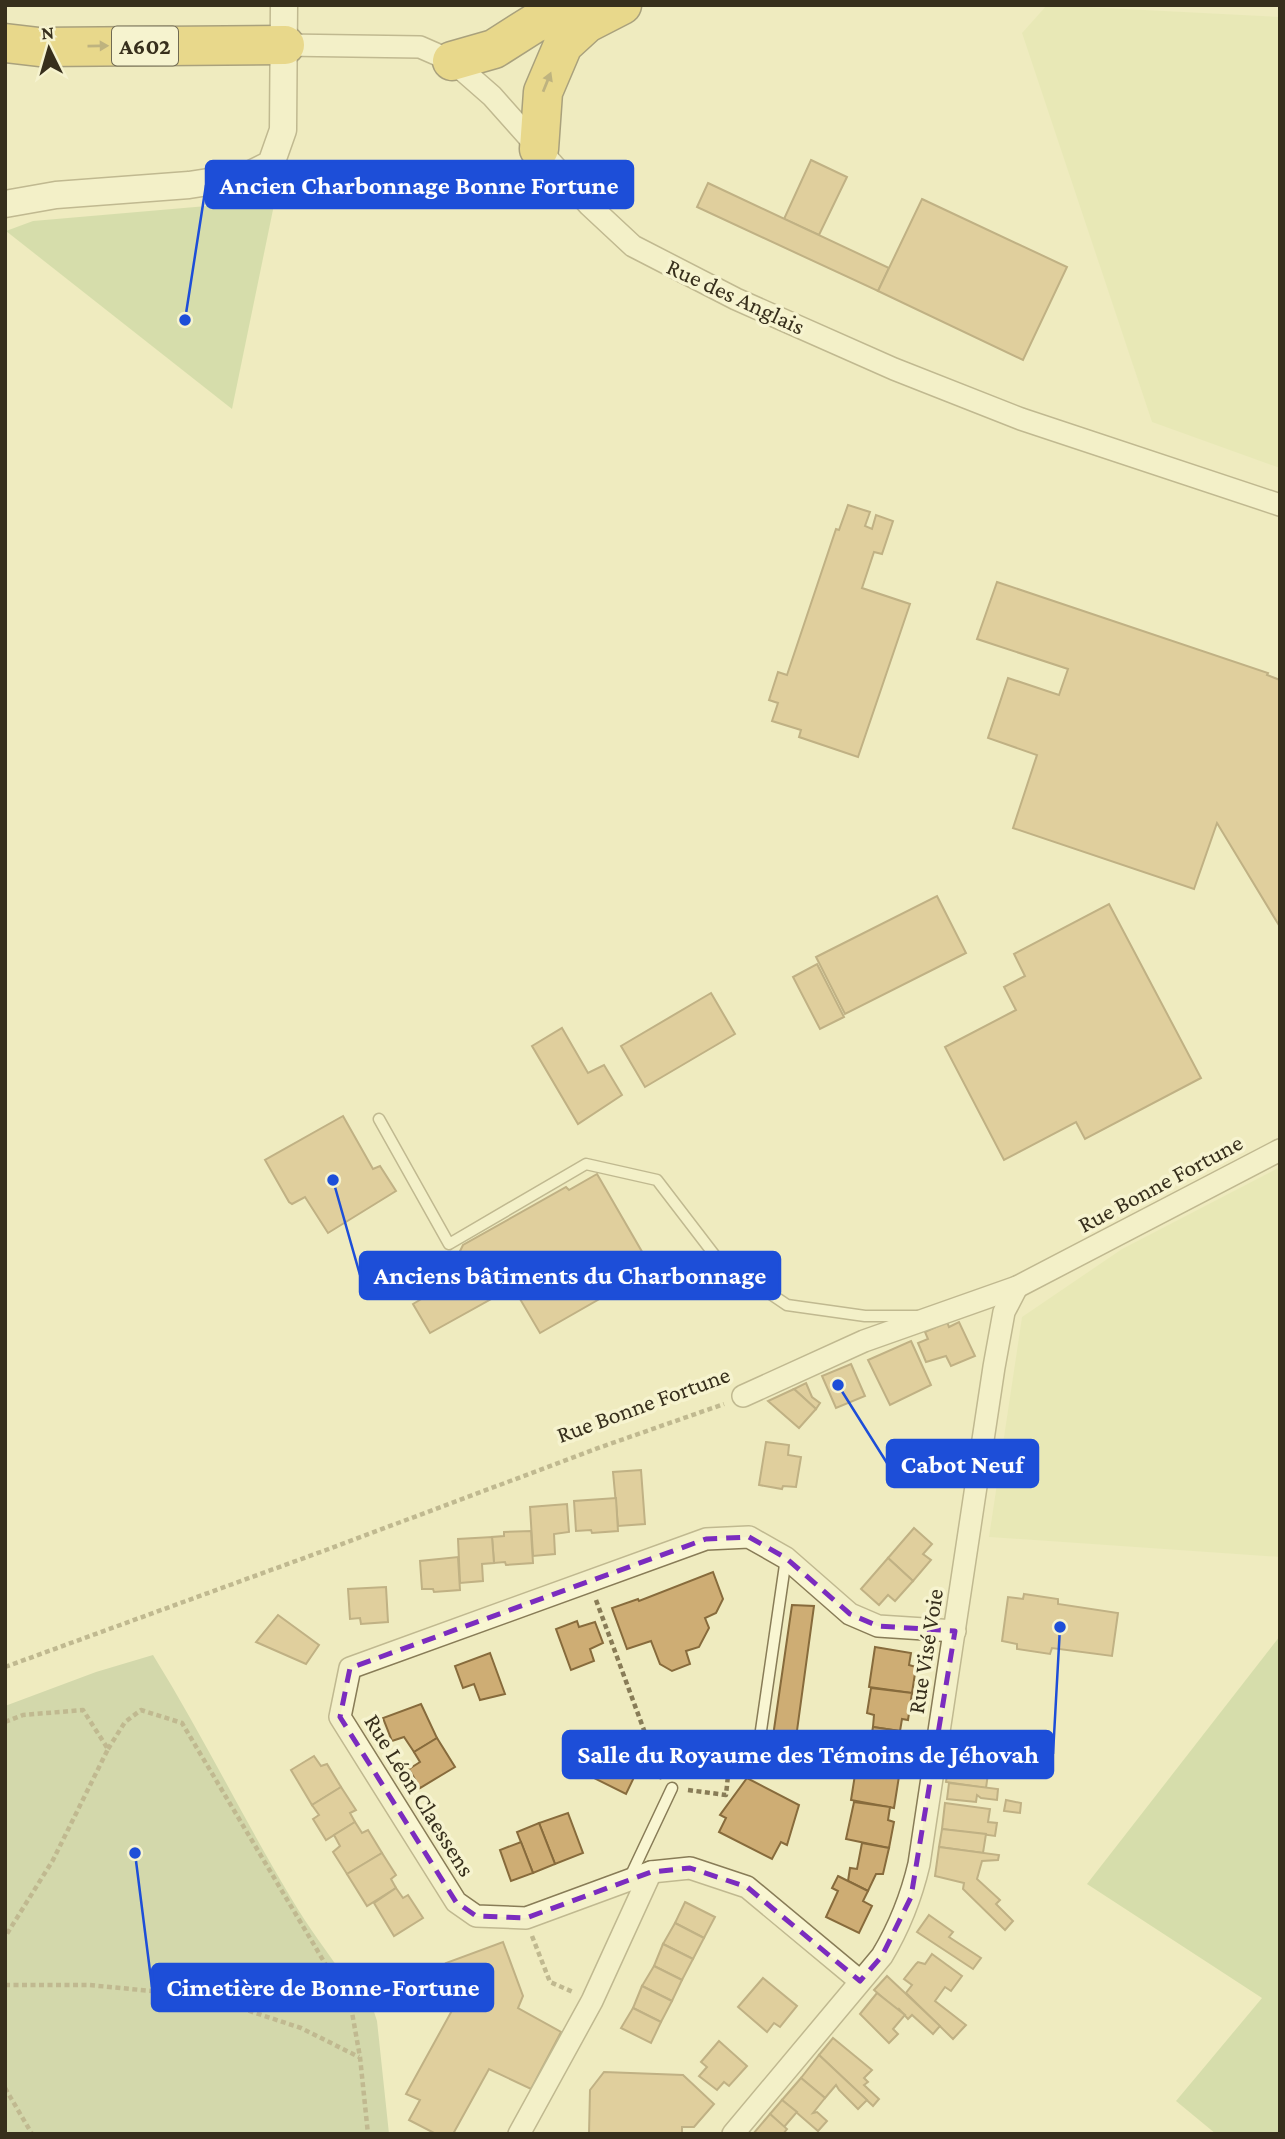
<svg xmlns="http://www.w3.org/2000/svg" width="1285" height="2139" viewBox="0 0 1285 2139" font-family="'Crimson Pro',serif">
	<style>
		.farmland { fill: #e1e5ac }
		.green { fill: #b9cd93 }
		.cemetery { fill: #b1c193 }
		.building { fill: #cead74; stroke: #876b3c; stroke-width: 2 }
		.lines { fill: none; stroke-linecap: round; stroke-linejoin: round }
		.service-casing { stroke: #887c57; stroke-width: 13 }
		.minor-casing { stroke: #887c57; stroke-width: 24 }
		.tertiary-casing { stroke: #887c57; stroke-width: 29 }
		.motorway-casing { stroke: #55482c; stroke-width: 41 }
		.path { stroke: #887c57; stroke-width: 4.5; stroke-dasharray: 5 3.5; stroke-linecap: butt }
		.service { stroke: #f9f6d2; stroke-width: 10 }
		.minor { stroke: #f9f6d2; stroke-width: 21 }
		.tertiary { stroke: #f9f6d2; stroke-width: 26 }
		.motorway { stroke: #e1c04d; stroke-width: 38 }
		.oneway { fill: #847032 }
		.marked { fill: none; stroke: #7b2cbf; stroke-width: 5; stroke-dasharray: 14 9; stroke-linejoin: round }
		.labels { text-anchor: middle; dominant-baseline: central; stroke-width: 7; stroke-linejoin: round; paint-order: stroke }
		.shield { fill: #f6f3cf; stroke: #706a52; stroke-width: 2 }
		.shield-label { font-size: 23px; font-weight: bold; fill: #372f1c }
		.street-label { font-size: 24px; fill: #372f1c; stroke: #f6f3cf }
		.leader { fill: none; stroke: #1d4ed8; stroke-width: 2.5 }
		.callout-dot { fill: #1d4ed8; stroke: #f6f3cf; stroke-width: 2.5 }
		.callout { fill: #1d4ed8; stroke: #1d4ed8; stroke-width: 2.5 }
		.callout-label { font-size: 26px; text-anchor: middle; font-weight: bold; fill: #fff }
	</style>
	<rect width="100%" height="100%" fill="#efebbf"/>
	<g class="farmland">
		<polygon points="1047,5 1280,17 1280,468 1152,422 1022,33"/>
		<polygon points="1280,1167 1280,1557 989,1537 1022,1317 1122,1249"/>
	</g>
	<g class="green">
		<polygon points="275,200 232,409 6,231 33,221"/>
		<polygon points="1280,1636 1280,2134 1216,2134 1176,2101 1262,1998 1087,1884"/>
	</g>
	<path class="cemetery" d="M153,1655C202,1734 243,1818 291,1898C308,1927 329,1954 348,1982L364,1981L377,2021L389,2134H5V1706L96,1672Z"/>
	<g class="building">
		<polygon points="811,160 847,177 819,235 784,219"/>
		<polygon points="708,183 889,268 878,291 697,207"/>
		<polygon points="922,199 1067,267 1023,360 878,291"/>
		<polygon points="848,505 870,512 865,526 872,529 876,515 893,521 882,554 874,552 862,588 910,604 858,757 799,737 801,730 772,721 778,703 769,700 778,672 787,675 836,529 839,530"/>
		<polygon points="997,582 1268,673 1267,675 1280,680 1280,927 1217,823 1194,889 1013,828 1037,755 988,738 1008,678 1059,695 1068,669 977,639"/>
		<polygon points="937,896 966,953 845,1014 816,957"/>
		<polygon points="1109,904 1201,1078 1085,1139 1076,1122 1004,1160 945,1047 1016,1010 1004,987 1025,976 1014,954"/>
		<polygon points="817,964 844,1017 820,1029 793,977"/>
		<polygon points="711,993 735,1034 645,1087 621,1046"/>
		<polygon points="562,1028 588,1073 604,1065 622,1095 578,1124 532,1046"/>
		<polygon points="343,1116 373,1169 380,1166 396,1191 328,1233 305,1197 292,1204 289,1202 265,1160"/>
		<polygon points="597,1174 652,1269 540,1333 513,1287 430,1333 413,1304 443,1286 463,1245 566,1187 569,1190"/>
		<polygon points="947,1322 949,1327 959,1322 975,1356 951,1366 946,1356 926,1362 918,1343 928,1339 925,1332"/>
		<polygon points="911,1341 931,1385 890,1405 868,1360"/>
		<polygon points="851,1364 865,1396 836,1408 822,1376"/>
		<polygon points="806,1383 812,1397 820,1403 816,1409 794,1389"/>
		<polygon points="794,1389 816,1409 799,1428 768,1401"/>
		<polygon points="766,1442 789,1445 788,1455 801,1457 796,1487 783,1486 782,1489 759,1485"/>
		<polygon points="641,1470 645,1524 618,1526 613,1472"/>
		<polygon points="616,1498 618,1531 592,1533 591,1530 576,1531 574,1501"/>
		<polygon points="567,1504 569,1532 554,1534 555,1554 533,1556 530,1507"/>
		<polygon points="914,1528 932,1544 923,1554 931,1560 913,1581 888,1558"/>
		<polygon points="531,1531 533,1563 506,1565 505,1562 494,1563 492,1537 504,1536 504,1532"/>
		<polygon points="492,1537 494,1563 482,1564 483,1581 460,1583 458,1539"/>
		<polygon points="458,1557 460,1590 434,1592 433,1589 422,1589 420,1561"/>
		<polygon points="888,1558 913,1581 895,1601 888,1595 879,1605 861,1589"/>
		<polygon points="713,1572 723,1599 716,1613 705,1618 709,1628 699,1647 686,1651 690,1664 672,1671 660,1664 651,1641 627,1649 612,1608 638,1599 639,1601"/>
		<polygon points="386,1587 388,1622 361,1624 360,1618 350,1619 348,1589"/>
		<polygon points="1024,1594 1058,1599 1058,1604 1118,1613 1112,1656 1052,1648 1050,1654 1017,1649 1017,1644 1002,1641 1008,1597 1023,1599"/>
		<polygon points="792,1605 814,1606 793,1760 770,1757"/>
		<polygon points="278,1615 319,1645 306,1664 256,1642"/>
		<polygon points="577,1621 579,1627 595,1622 603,1643 590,1649 594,1661 571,1670 556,1629"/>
		<polygon points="875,1647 911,1653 909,1665 916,1667 912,1693 869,1687"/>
		<polygon points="490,1653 505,1694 480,1700 474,1684 463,1688 455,1666"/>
		<polygon points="871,1688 912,1693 908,1720 902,1719 900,1731 873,1727 874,1715 867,1713"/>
		<polygon points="421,1704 437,1738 414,1752 404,1737 392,1741 383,1718"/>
		<polygon points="873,1727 900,1731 898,1742 905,1744 900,1770 857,1762 862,1737 871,1738"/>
		<polygon points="437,1738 455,1767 420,1788 409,1769 420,1762 414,1752"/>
		<polygon points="603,1755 637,1771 626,1794 592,1777"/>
		<polygon points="314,1756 321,1766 327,1764 341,1787 312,1805 291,1770"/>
		<polygon points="953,1756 990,1759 986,1788 946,1782 948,1766 952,1766"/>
		<polygon points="857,1762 900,1770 894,1808 851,1800"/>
		<polygon points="747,1778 799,1805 787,1845 781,1842 772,1859 719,1832 726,1818 720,1815"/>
		<polygon points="949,1783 998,1789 997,1800 981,1798 977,1795 976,1802 947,1799"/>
		<polygon points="341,1787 356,1810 350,1813 355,1822 326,1840 313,1819 319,1815 312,1805"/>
		<polygon points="1006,1800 1021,1803 1020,1813 1004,1811"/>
		<polygon points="854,1802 890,1807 888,1820 894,1822 889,1848 846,1839"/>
		<polygon points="945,1803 990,1809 988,1822 997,1823 995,1836 942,1829"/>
		<polygon points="568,1813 583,1853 555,1864 539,1823"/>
		<polygon points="355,1822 362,1833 368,1830 382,1853 347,1874 333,1852 340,1846 334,1835"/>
		<polygon points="539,1823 555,1864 533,1873 517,1832"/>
		<polygon points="942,1829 986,1834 983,1853 939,1847"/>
		<polygon points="521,1842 533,1873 511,1881 500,1850"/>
		<polygon points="862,1843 889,1848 883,1874 876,1874 868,1891 848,1881 850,1868 857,1869"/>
		<polygon points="939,1847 999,1855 998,1860 982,1861 977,1879 1000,1900 996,1904 1013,1921 1005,1930 963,1889 964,1883 935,1876"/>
		<polygon points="382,1853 396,1875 391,1879 396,1888 367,1906 347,1874"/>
		<polygon points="838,1876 868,1891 863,1901 872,1906 859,1933 826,1917 838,1891 832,1888"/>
		<polygon points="396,1888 403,1898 408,1895 423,1918 394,1936 374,1903"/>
		<polygon points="685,1902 715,1917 704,1938 675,1923"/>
		<polygon points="929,1915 953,1932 949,1937 981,1958 973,1969 917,1932"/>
		<polygon points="675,1923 704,1938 693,1959 663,1944"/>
		<polygon points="503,1942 523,1996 518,2008 561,2032 531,2089 489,2069 453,2134 436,2134 409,2120 420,2100 406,2094 460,1996 446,1963"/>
		<polygon points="663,1944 693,1959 682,1980 654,1966"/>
		<polygon points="932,1954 962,1976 951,1991 945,1987 935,2001 966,2025 953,2039 906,1993 912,1985 904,1979 916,1964 918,1962 925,1964"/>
		<polygon points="654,1966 682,1980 672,2001 642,1986"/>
		<polygon points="887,1976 940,2026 933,2034 912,2015 908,2019 899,2009 898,2011 874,1990"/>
		<polygon points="763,1978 797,2006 780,2027 774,2023 767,2032 738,2007"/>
		<polygon points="642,1986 672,2001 661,2022 633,2008"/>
		<polygon points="877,1993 905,2015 893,2029 898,2034 889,2043 860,2014"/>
		<polygon points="633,2008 661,2022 651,2043 621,2028"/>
		<polygon points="833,2038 872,2070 864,2078 868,2082 864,2085 879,2099 873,2106 819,2055"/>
		<polygon points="719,2041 747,2066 729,2086 724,2082 717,2090 699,2076 707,2067 701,2062"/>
		<polygon points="819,2055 867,2100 858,2109 839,2090 836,2085 825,2098 801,2078"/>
		<polygon points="604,2072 683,2075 714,2104 694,2127 682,2127 682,2134 589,2134 590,2090"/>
		<polygon points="801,2078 825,2098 813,2113 817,2112 827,2121 818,2131 782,2100"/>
		<polygon points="782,2100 797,2112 784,2127 770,2114"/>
		<polygon points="770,2114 787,2129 783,2134 753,2134"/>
	</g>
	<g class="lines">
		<g class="service-casing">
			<g id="service">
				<polyline points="379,1119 449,1244 586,1164 657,1180 716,1257 787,1305 865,1316 917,1316"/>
				<polyline points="758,1751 786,1558"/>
				<polyline points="630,1877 672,1788"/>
			</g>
		</g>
		<g class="minor-casing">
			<g id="minor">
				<polyline points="285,45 420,47 452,61 492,96 589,205 633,246 736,299 894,369 1021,419 1280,505"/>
				<polyline points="743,1396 864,1341 1017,1287 1280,1150"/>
				<polyline points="860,1981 747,1887 690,1868 651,1872 526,1918 476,1916 456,1902 340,1717 350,1668 706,1539 749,1537 786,1558 850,1614 878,1626 955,1631"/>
				<polyline points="519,2134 592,2001 651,1872"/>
				<path d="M733,2134L882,1956C900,1926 911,1898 919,1864L994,1367L1004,1312L1017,1287"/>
			</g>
		</g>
		<g class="tertiary-casing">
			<polyline id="tertiary" points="5,204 56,195 189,185 247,176 271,164 283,130 284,5"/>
		</g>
		<g class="motorway-casing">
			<g id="motorway">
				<polyline points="5,43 39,47 285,45"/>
				<polyline points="452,61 494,49 535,23 585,5"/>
				<polyline points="539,149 543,92 563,45 587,23 622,5"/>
			</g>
		</g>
		<g class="path">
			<polyline points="596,1600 662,1779"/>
			<polyline points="5,1667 326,1550 601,1447 724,1404"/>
			<polyline points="5,1722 23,1715 83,1710 108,1749 53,1860 5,1937"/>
			<polyline points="108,1749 125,1722 141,1710 182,1723 351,2007 360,2057 368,2134"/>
			<polyline points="688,1790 726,1795 730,1756 745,1758"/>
			<polyline points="532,1936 550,1982 573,1992"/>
			<polyline points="5,1985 89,1985 204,1996 301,2028 359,2057"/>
			<polyline points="5,2088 32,2134"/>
		</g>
		<use href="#service" class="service"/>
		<use href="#minor" class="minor"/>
		<use href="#tertiary" class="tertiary"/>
		<use href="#motorway" class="motorway"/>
	</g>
	<defs><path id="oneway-solid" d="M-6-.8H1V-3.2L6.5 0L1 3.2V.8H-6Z" transform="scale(1.75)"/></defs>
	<g class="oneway">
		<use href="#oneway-solid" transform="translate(98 46) rotate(-1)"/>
		<use href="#oneway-solid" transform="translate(547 82) rotate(-68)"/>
	</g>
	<path d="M0 0H1285V2139H0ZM749,1537L786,1558L850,1614L878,1626L955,1631L911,1897L882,1956L860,1981L747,1887L690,1868L651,1872L526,1918L476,1916L456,1902L340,1717L350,1668L706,1539Z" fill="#efebbf" fill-opacity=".55" fill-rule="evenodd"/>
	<path class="marked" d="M749,1537L786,1558L850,1614L878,1626L955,1631L911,1897L882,1956L860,1981L747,1887L690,1868L651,1872L526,1918L476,1916L456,1902L340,1717L350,1668L706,1539Z"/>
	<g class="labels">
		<rect class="shield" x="112" y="26.5" width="66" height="39" rx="5"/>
		<g class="shield-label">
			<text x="145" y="46">A602</text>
		</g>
		<g class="street-label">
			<text transform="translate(736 296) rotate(25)">Rue des Anglais</text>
			<text transform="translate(1160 1183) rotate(-28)">Rue Bonne Fortune</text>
			<text transform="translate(643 1404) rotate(-20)">Rue Bonne Fortune</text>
			<text transform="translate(925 1651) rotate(-81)">Rue Visé Voie</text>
			<text transform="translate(420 1795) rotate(58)">Rue Léon Claessens</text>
		</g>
	</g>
	<path class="leader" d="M185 320L206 185M333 1180L360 1275M838 1385L887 1463M1060 1627L1053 1754M135 1853L152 1987"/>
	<g class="callout-dot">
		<circle cx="185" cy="320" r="7"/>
		<circle cx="333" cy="1180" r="7"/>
		<circle cx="838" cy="1385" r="7"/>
		<circle cx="1060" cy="1627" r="7"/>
		<circle cx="135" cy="1853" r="7"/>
	</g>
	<g class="callout">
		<rect x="206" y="161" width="427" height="47" rx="7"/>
		<rect x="360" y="1252" width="420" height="47" rx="7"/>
		<rect x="887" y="1440" width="151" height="47" rx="7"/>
		<rect x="563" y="1731" width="490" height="47" rx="7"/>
		<rect x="152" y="1964" width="341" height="47" rx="7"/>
	</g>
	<g class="callout-label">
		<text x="419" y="194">Ancien Charbonnage Bonne Fortune</text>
		<text x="570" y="1284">Anciens bâtiments du Charbonnage</text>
		<text x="962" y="1473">Cabot Neuf</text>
		<text x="808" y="1763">Salle du Royaume des Témoins de Jéhovah</text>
		<text x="323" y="1996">Cimetière de Bonne-Fortune</text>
	</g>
	<rect width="1285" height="2139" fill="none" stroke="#372f1c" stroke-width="14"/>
	<g transform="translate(49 49) rotate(355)" stroke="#f6f3cf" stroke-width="5" paint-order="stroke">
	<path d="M0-5L12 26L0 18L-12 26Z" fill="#372f1c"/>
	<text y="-10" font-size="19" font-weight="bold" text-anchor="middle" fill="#372f1c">N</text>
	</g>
</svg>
